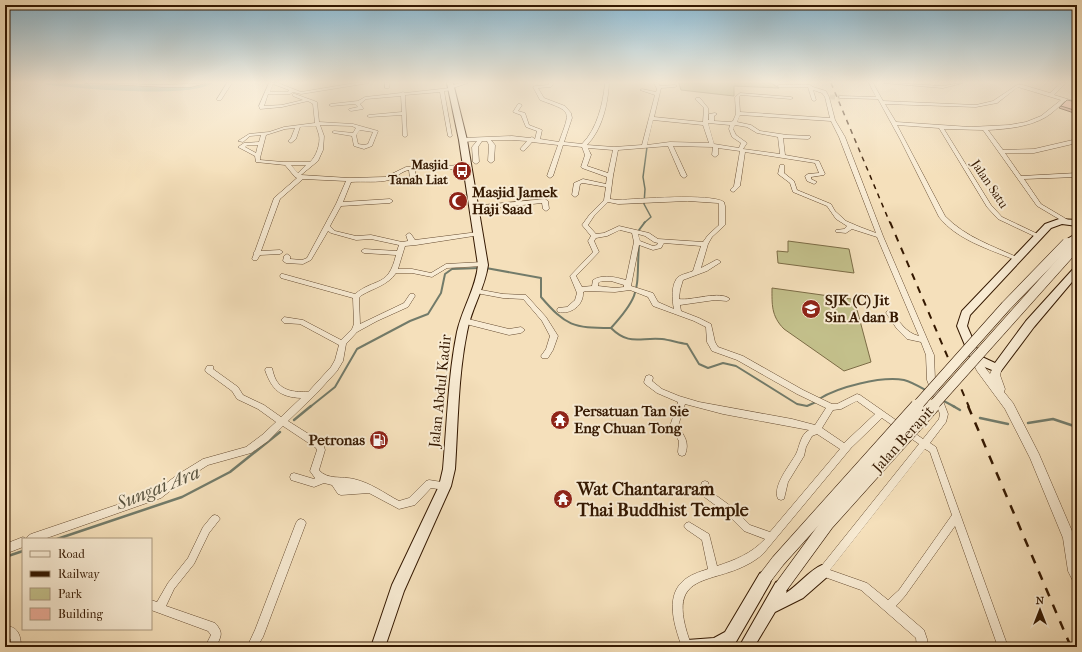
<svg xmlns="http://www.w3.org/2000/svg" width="1082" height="652" viewBox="0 0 1082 652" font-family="'IM FELL French Canon',serif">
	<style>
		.green { fill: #c3c08b; stroke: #7c6c46 }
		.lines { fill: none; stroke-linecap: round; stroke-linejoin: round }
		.stream-far2 { stroke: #727b6a; stroke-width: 1.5 }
		.stream-far1 { stroke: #727b6a; stroke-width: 2 }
		.stream { stroke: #727b6a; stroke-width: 2.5 }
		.river { fill: #9cbdb0; fill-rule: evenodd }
		.minor-tunnel { stroke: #ceb896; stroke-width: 5; stroke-dasharray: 5 2.5; stroke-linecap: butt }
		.minor-casing { stroke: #644a30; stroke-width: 1 }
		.tertiary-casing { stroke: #644a30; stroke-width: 1 }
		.secondary-casing { stroke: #341801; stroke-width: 2 }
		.minor { fill: #f8ebd3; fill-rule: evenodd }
		.tertiary { fill: #f8ebd3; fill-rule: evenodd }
		.secondary { fill: #f8ebd3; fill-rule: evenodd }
		.rail-far2 { stroke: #341801; stroke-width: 1.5; stroke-dasharray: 5 5; stroke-linecap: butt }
		.rail-far1 { stroke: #341801; stroke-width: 2; stroke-dasharray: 7 7; stroke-linecap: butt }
		.rail { stroke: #341801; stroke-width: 2.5; stroke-dasharray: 9 9; stroke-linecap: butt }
		.secondary-bridge-far1-casing { stroke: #341801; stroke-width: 11; stroke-linecap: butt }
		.secondary-bridge-casing { stroke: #341801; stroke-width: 14; stroke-linecap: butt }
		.secondary-bridge-far1 { stroke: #f8ebd3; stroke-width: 10 }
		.secondary-bridge { stroke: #f8ebd3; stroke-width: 13 }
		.wall { fill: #cb9684; stroke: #341801 }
		.building { fill: #ecae9a; stroke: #341801 }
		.labels { text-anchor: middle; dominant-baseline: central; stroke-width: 4; stroke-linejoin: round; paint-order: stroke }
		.far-poi-label { font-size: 13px; font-weight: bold; fill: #341801; stroke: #f8ebd3; text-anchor: end }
		.far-street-label { font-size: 13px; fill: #341801; stroke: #f8ebd3 }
		.poi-label { font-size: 15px; font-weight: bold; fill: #341801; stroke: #f8ebd3; text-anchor: start }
		.street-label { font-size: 15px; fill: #341801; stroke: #f8ebd3 }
		.near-poi-label { font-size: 18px; font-weight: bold; fill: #341801; stroke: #f8ebd3; text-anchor: start }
		.near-water-label { font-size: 19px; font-style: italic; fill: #58523e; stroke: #f8ebd3 }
	</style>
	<rect width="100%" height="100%" fill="#f5e0bb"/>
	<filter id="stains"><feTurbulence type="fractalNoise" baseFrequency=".005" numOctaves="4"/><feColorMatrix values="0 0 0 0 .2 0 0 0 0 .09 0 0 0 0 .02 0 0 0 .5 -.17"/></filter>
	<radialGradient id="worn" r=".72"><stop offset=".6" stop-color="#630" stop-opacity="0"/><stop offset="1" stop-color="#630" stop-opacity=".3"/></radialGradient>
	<g class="green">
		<polygon points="679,83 771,83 779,88 734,86 734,96 681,90"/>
		<polygon points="788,241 849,249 854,273 778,263 777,251 788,252"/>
		<path d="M772,288L851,299L855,302L871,362L844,371L784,329C771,316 772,304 772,288Z"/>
	</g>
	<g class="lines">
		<polyline class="stream-far2" points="644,223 651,217 644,204 645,189 643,177 647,147"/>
		<g class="stream-far1">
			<polyline points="639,230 645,222"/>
			<path d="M639,245C636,289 643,293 611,328C629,346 640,337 662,339C670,340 679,343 687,344L699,364L708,368L723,363L736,366L797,404L807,406L816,402"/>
			<path d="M486,268L541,278V297C566,326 573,328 611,328"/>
			<path d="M819,399C838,387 881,376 904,380C912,382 920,387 927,391"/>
			<polyline points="942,400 955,407"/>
			<polyline points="310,407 335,387 357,349 410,321 428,314 441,293 445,274 452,269 480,268"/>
		</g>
		<g class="stream">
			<polyline points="953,406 960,410"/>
			<polyline points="980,418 1008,424"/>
			<polyline points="294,420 311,406"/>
			<polyline points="1028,423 1053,419 1077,427"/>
			<polyline points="57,539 182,497 230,472 280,432"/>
			<polyline points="5,557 23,551"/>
		</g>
		<path class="river" d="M45,83L158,86L212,83C190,99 79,88 48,85Z"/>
		<polyline class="minor-tunnel" points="830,97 840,97"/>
		<g class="minor-casing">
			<g id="minor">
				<polygon points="85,83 164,85 206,83 191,87 164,87"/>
				<polygon points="227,83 232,83 221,100 217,100 217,99"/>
				<path d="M269,83H278L301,92L355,83H369L301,94L293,92L290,94H268L264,106L282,105L303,100L293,96V94H295L317,102L319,122L353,124L378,131L372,146L364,149L354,146L352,136L334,133L332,132L334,131L353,133L356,128L352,126L320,125L324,136L323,150L318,161L301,175L349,178L385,177L406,167L467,165L470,167L467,169L415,170L416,179L413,181L410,179L409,170C402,171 397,177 389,180C378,183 363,181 351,182L343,202L390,199L393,201L390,203L341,206L330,226L335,231L356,236L371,235L402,242L408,241L406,235L409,233L411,234L415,240L478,232L480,233L481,234L480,235L416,245L405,246L398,269H412L431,273L446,264L483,262L486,264L483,266L447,268L432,277L412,273H396C388,285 374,288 362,295L359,298L360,324L404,303L410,294H414L415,296L408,307L377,321L357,332L346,344L343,361L337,371L316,394L288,421L323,443L325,450L319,470C327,480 342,476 354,479C371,483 384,493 399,501L409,498L426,481L429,480L448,483L449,486L448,489L445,490L431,488L415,505L399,509L369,493L341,495L338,494L332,485L324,483L314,487L291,480L290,477L291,474L294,473L314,479L315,478L310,471L317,450L316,448L283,426L268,441L251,453L208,465L183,481L161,498L44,539H23V547L5,554V544L23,537L26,539L28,536L31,534L155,492L177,475L203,459L246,447L262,435L276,422L258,409L237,399L232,391L206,372L205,370L207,366H213V369L238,387L243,395L264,405L281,417L301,398C280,397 272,390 265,370L266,368H272C273,372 274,376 276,380C283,392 296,392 308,392L310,390L331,367L335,360L339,345L300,324L284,323L281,320L284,317L303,320L341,340L352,329L354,324L353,298L281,278L280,276L281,274H283L355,294C376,277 388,288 396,255L364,253L361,251L364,249L397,251L399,245L371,239L356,240L331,233L328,231L311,260L303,264L286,263L283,261L284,256L287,254L290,256V259L302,260L307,258L336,204L346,181L303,179L280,199L261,251L280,250L283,252L280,254L260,255L257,260H253L252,259L254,254L253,253L255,251L274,198L297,178L295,177L285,165L256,162L255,156L238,147L244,143L259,142L261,135L250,136L243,142L238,141L249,134L269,132L284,127L315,123L313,104L308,101L282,107L260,109L259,106ZM273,84L289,90L288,92H270ZM316,126C317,128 318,132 319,135C321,143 316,157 310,162H283L260,160V158L266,135L285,129L295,128L291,138L288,141L291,143L296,139L300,127ZM360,130L373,132L368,144L364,145L358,144L356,135ZM247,145H258L256,153L245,147ZM291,165H306L298,173Z"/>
				<rect x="385" y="83" width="4" height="5"/>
				<polygon points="460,83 468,83 453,88 454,90 444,91 452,136 450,137 448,136 440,92 405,95 407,136 405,137 403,136 402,115 369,117 367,116 369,115 402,112 401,96 366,99 360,104 363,108 363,109 351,111 349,110 349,109 358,107 355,104 331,106 329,105 331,104 358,101 365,97 401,93 403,92 405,93 450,88 450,86"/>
				<path d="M549,83H554L551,87L538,88L544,98L565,106L571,113L572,118L564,142L582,144C597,129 603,104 605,83H609C608,104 602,130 587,145L614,147L642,145L655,95L640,90L642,89L656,92L657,89L654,83H658L660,86L675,85L677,86L675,87L661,88L654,117L703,122L704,108L696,100V98H700L708,108V120H709V114L715,113L717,114L714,116V121L730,122L733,121L736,114L735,97L740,93L791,97L793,98L791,99L741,95L739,97L740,112L830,118L825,97L822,93L813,90L816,100L814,101L812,100L808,87H779L777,86L779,85H810L813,87L826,91L829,97L835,120L845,137L883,236L934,355L935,380L948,414L946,422L930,443L936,447L937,450L1008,647H998L955,526L905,596L896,606L924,630L927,639V647H917L916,638L861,590L819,575L817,572L819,569L919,444L882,418L851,448L763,554C721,591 659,561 692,647H682C675,628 665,598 682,582C689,575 699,572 708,569L702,540L686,529L684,526L686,523L689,522L709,534L717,566C735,560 751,554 765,539L744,531L726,513L703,496L701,485L702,482L705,481L708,482L710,491L732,507L750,525L770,532L840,449L817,434L812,436L806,447L804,456L788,482L784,499L781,500L778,499C772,486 790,465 796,454C800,446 800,435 809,430L723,414L685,404L678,426C684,436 690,442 685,455L682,456L679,455L678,452L679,441L670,426L678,402L657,393L645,384L644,382L646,376L649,375L652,376L653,378L652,381L662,389L679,396L699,402L792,419L815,425L826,408L797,394L737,360L712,351L707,342L706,327L694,321L653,306L648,297L630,290L615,292L586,291L583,292C584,305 571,315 558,312L557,310L558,308L567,307L575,300L577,293L570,276L593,252L588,241L591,236L582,225L590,214L604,200L606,187L583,183L580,184L578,195L575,197L572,195L574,183L583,179L606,184L607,177L582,168L581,167L585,155L582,147L563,145L553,176L550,178L547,176L558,145L532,142L525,150L523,151L520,149L527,141L512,140H491L495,145L494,161L491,163L488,161L489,145L487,141H482L478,147L479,162L476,164L473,162L472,147L477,141L463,142L460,140L463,138L512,136L530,138L532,137L535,139L537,131L526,127L521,115L513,112L518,104H520L522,105L518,111L525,113L529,125L542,130L540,139L559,142C571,109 572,112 540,100L533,87L535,86L548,85ZM740,115L831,121L839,137L876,233L860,227L846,221L835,211L831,204L797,190L794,181L784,173V165H780L778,174L790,183L793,192L827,206L836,219L847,226L844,229L836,230L835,231L836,232L846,233L852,229L877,237L919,336C906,333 899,321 891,311H887L886,313L897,329L907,339L921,342L926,355L927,380L940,414L939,419L923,439L860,395L857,394L837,404H832L803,390L743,356L718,347L715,342L711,324L699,318L681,311L680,305L715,300L727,301L730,299C720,290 692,301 679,299L680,290L683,280L707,271L721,262L718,260H716L701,268L708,244L712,237L725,225V206L724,202C711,193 637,199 618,200L610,199L613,176L618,150L668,146L681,176L684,178L687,176L673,146L713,147L712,155L715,157L718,155V148L740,151L734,186L730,190L733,192L735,191L740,186L745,152L815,163L819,173L808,174L805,176L807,181L814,184L816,183L817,182L811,179V177L824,175L825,174L819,161L785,155L783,138L808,139L810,138V136L787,135L760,131L751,125L737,122ZM653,120L703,125L709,143L670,142L647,145ZM708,123L730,125L729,129L732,137L741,143L739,148L714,144ZM735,125L747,127L757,133L778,137L780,154L743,149L747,143L736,135L733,129ZM588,148L613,150L608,173L587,166L591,155ZM688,201L718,203L719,204V225L708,235L703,242L658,239L649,233L619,226L604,233L596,234L588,225L594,216L608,202L618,204ZM620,230L632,233L634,242L626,280C615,277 603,274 593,280L592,286L582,287L576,276L599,252L594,241L596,238L607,236ZM638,234L645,236L654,242L658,243L657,245L653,246L640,241ZM664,243L701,246L693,271C689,273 682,274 678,277C671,284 672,300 674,309L658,302L653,293L631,286L639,245L653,250L661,248ZM602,281H611L624,285V287L615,288L598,286V283ZM857,401L875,414L844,443L822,428L833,410L841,409ZM925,449L930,452L952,515L899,590L888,600L867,583L830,570Z"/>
				<path d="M869,83H873L883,101L976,105L993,101L1017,85H1023L1050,93L1061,83H1066L1054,95L1077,102V104L1065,101C1059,106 1053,113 1046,117C1029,127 1007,129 988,130L1003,150L1034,149L1077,139V143L1034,153H1005L1021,176L1077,173V177L1024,179L1041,204L1068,220V222H1064L1037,206L983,130L944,129L991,205L1002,217L1040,235L1041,236L1040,237H1036L998,219L987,207L939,128L897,125L945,216C965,237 993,246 1019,258L1020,259L1017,261L1015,260C989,249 957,240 939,217L900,139L878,99L840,98L838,97L840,96L876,97ZM1018,87L1061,100L1041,116L1026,122L1009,125L970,127L896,122L885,104L976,107L997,103Z"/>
				<path d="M884,83C903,83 922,85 941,86C948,86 955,83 963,83L943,88Z"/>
				<polygon points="545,199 548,201 549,209 546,211 543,209 542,203 474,210 471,208 474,206"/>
				<polygon points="474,289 476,289 503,294 526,295 546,317 558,336 553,350 548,358 542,358 541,356 546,349 550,336 542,321 525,301 523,299 503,298 476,293 474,293 473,291"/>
				<polygon points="464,318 509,329 521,327 525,330 521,333 509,335 462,323 461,321 462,319"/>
				<path d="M215,515L218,516L220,519L209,533L194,564L174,589L166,606L215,623C224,633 221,636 216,647H205L211,635L208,631L151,610V600L157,602L168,583L188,558L203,527L212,516Z"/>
				<polygon points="301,519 304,520 306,523 263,637 257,647 247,647 255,630 296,523 298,520"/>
				<path d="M5,626C18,626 21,635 21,647H11V640L8,636H5Z"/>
			</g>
		</g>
		<g class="tertiary-casing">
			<polygon id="tertiary" points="976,355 979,356 984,366 990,374 994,365 1000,365 1002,368 1000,375 1005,389 1004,392 1013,403 1039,454 1075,538 1077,551 1077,583 1073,581 1068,571 1063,538 1030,458 1005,409 977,371 971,359 973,356"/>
		</g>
		<g class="secondary-casing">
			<g id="secondary">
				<path d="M447,83H453L467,140L488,265C485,288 471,309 467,332C458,376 458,424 455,469L451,486L404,591L385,647H371L392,585L439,486L443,469C447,424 448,376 457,332C462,309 476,288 478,265L459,140Z"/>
				<polygon points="1059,219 1077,220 1077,226 1062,224 1051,228 970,315 967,326 980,356 995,363 1026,321 1074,268 1077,267 1077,276 1034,327 1001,371 997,372 972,362 957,326 962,311 1045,224"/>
				<polygon points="1077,233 1077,240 1070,245 1064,245 1063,243 1064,241"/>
				<path d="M822,565L827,567L829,572L827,577L803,598L775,612L754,647H739L776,582L781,580L786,582L788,587L786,593C798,585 810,570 822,565Z"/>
				<polygon points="765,571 770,573 772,578 770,583 733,647 680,647 682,642 687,640 714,638 725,632 760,573"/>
			</g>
		</g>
		<use href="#minor" class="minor"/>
		<use href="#tertiary" class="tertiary"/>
		<use href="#secondary" class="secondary"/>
		<polyline class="rail-far2" points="831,83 890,223"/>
		<polyline class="rail-far1" points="890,222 969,407"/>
		<polyline class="rail" points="968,406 1071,647"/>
		<g class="secondary-bridge-far1-casing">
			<g id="secondary-bridge-far1">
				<polyline points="916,407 1006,306 1067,243"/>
				<polyline points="932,407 1075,247"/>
			</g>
		</g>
		<g class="secondary-bridge-casing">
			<g id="secondary-bridge">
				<polyline points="765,578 778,561 917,406"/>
				<polyline points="781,587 827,524 933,406"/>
			</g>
		</g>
		<use href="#secondary-bridge-far1" class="secondary-bridge-far1"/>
		<use href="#secondary-bridge" class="secondary-bridge"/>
	</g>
	<g class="wall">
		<polygon points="1077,102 1077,114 1059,108 1061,106"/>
		<polygon points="1077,445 1077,465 1074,447"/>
	</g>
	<polygon class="building" points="1067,100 1077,102 1077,111 1061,106"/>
	<linearGradient id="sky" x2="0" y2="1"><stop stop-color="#89b8d2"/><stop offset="0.47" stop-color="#faf1e0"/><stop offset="1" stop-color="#faf1e0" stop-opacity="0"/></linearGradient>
	<rect width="1082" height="175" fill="url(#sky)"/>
	<defs>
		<g id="bus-disc" transform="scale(1)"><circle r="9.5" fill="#8f2418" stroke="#f8ebd3"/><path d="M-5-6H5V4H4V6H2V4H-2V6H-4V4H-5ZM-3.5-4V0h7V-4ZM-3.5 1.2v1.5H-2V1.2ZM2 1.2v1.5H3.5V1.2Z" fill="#fff"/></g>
		<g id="mosque-disc" transform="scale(1)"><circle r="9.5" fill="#8f2418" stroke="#f8ebd3"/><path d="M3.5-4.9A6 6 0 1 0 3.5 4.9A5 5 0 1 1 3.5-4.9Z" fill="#fff"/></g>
		<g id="school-disc" transform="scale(1)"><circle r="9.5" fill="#8f2418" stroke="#f8ebd3"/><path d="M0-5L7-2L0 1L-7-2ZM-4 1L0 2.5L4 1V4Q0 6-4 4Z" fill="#fff"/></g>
		<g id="temple-disc" transform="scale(1)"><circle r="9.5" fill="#8f2418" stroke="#f8ebd3"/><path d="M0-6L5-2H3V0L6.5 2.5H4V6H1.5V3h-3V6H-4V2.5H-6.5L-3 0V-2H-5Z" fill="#fff"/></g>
		<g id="fuel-disc" transform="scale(1)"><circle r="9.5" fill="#8f2418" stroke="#f8ebd3"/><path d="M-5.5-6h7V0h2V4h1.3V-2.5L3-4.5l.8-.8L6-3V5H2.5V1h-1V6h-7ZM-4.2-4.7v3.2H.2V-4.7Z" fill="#fff"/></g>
	</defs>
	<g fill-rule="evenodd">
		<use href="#bus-disc" x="462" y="171"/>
		<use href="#mosque-disc" x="458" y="201"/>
		<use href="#school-disc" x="811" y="309"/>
		<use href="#temple-disc" x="560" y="420"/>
		<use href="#fuel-disc" x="379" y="440"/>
		<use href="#temple-disc" x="563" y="499"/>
	</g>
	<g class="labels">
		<g class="far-poi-label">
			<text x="448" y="164">Masjid<tspan x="448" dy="15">Tanah Liat</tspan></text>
		</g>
		<g class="far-street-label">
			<text transform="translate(990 184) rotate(56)">Jalan Satu</text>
		</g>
		<g class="poi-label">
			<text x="472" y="192">Masjid Jamek<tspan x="472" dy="17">Haji Saad</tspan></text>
			<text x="825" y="300">SJK (C) Jit<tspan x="825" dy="17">Sin A dan B</tspan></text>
			<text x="574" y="411">Persatuan Tan Sie<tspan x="574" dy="17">Eng Chuan Tong</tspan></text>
			<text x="365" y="440" text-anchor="end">Petronas</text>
		</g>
		<g class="street-label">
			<text transform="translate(440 391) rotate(-84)">Jalan Abdul Kadir</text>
			<text transform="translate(903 439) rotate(-48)">Jalan Berapit</text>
		</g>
		<g class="near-poi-label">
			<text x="577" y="489">Wat Chantararam<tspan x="577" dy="21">Thai Buddhist Temple</tspan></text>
		</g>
		<g class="near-water-label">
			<text transform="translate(158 488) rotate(-22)">Sungai Ara</text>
		</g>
	</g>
	<rect width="1082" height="652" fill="none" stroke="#f5e0bb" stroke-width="20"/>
	<rect x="6" y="6" width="1070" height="640" fill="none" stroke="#341801" stroke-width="2"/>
	<rect x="10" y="10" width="1062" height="632" fill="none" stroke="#341801"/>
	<rect x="22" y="538" width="130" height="92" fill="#f8ebd3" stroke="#aa977f"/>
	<rect x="30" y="551" width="20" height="6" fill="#f8ebd3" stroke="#aa977f"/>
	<text x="58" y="558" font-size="12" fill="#341801">Road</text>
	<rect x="30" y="571" width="20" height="6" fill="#341801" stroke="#aa977f"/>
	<text x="58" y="578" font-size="12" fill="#341801">Railway</text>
	<rect x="30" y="588" width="20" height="12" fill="#c3c08b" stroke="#aa977f"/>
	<text x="58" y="598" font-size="12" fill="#341801">Park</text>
	<rect x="30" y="608" width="20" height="12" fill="#ecae9a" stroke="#aa977f"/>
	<text x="58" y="618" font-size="12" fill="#341801">Building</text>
	<g transform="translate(1040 610)" stroke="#f8ebd3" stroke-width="3" paint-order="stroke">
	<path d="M0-3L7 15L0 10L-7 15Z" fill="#341801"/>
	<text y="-6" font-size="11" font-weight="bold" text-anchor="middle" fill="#341801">N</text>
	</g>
	<rect width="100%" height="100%" filter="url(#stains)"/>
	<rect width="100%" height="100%" fill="url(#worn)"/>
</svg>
